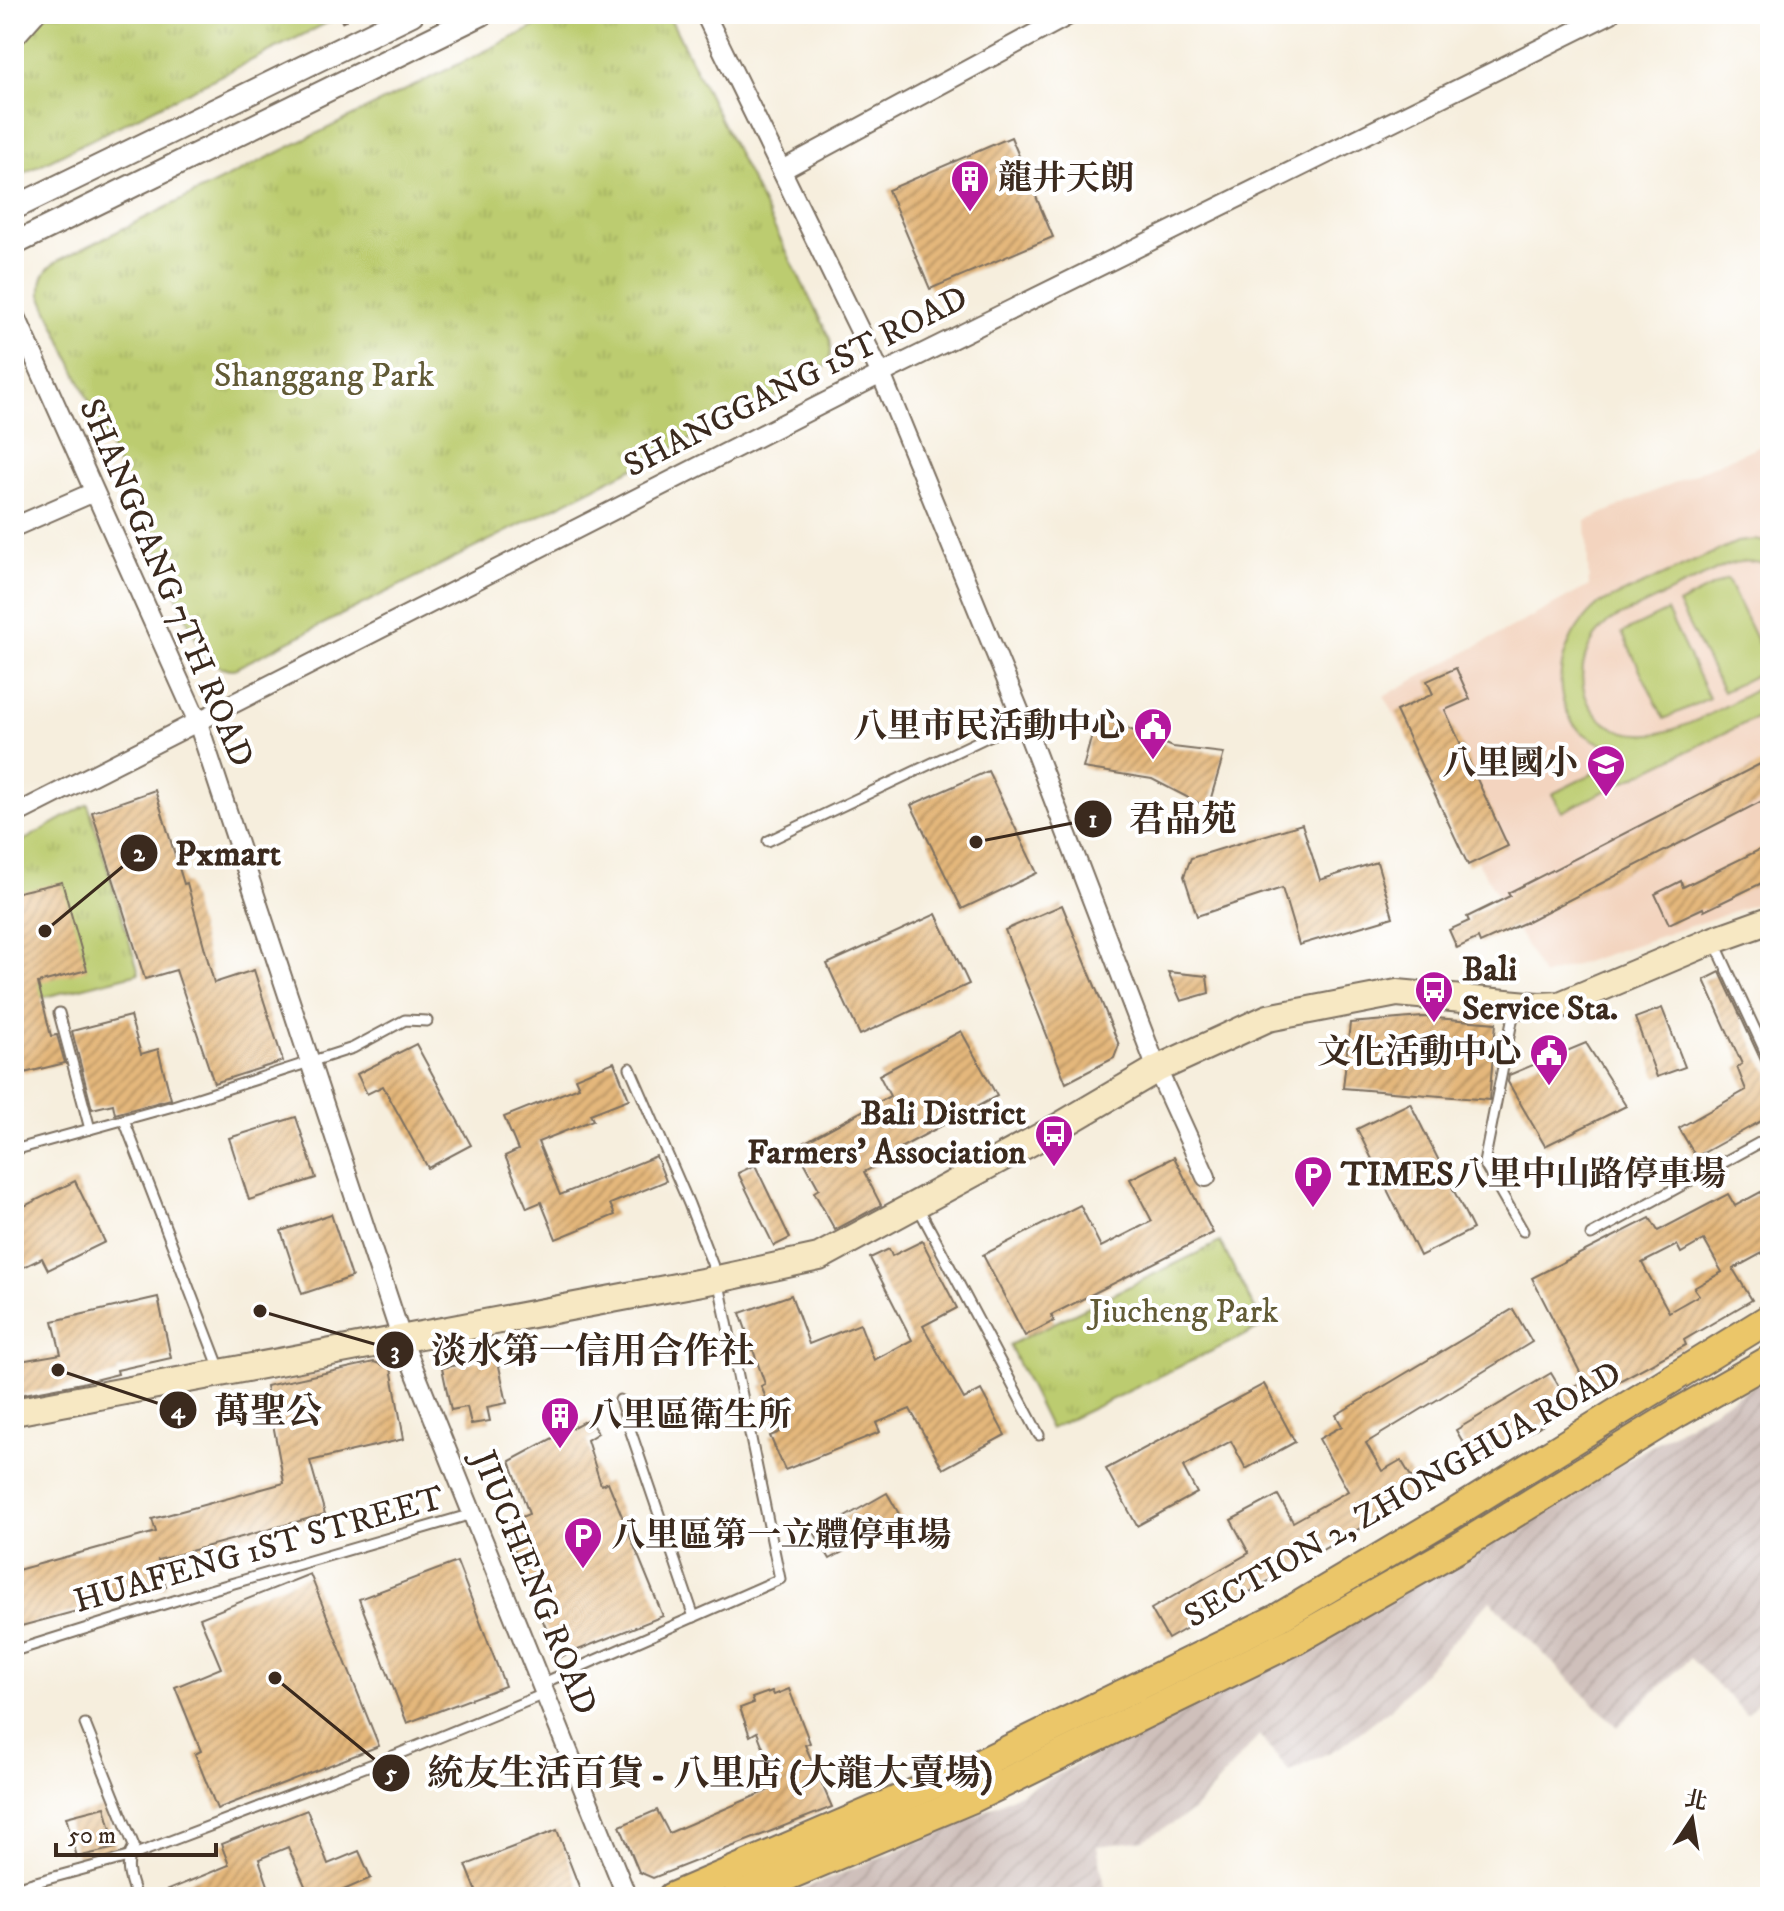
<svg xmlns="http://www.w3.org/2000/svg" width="1784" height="1911" viewBox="0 0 1784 1911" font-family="'IM FELL DW Pica','Noto Serif TC',serif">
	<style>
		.built { fill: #f3d4bf }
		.industrial { fill: url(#industrial-furrows) }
		.grass { fill: url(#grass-tufts); stroke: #7c7b46; stroke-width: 2 }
		.pitch { fill: #bccc6f; stroke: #7c7b46; stroke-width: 2 }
		.building { fill: url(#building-hatch); fill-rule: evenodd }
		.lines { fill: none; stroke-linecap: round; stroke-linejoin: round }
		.service-casing { stroke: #7c6f61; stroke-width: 13 }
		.pedestrian-casing { stroke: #7c6f61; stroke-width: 18 }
		.minor-casing { stroke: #7c6f61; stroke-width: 22 }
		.tertiary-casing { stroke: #7c6f61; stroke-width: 26 }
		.secondary-casing { stroke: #7c6f61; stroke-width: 30 }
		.primary-casing { stroke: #7c6f61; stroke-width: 32 }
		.path { stroke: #7c6f61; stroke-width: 4; stroke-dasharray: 6 6; stroke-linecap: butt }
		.service { stroke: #fff; stroke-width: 9 }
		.pedestrian { stroke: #fff; stroke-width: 14 }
		.minor { stroke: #fff; stroke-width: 18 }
		.tertiary { stroke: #fff; stroke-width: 22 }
		.secondary { stroke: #f7e8c3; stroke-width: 26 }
		.primary { stroke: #ebc669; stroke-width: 28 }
		.labels { text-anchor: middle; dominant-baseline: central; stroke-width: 8; stroke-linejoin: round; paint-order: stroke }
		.poi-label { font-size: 34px; font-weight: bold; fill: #3b2a1e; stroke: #fff; text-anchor: start }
		.park-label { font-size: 34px; fill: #625b36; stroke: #fff }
		.street-label { font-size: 34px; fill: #3b2a1e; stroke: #fff }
		.leader { fill: none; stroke: #3b2a1e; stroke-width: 3 }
		.callout-dot { fill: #3b2a1e; stroke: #fff; stroke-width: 3 }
		.mark-label { font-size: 24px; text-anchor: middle; font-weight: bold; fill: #fff }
		.callout-label { font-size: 36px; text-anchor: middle; font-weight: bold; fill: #3b2a1e; stroke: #fff; stroke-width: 8; stroke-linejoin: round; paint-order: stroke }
	</style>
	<defs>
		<pattern id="industrial-furrows" width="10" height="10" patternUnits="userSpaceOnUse" patternTransform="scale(2)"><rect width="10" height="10" fill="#cfc0bb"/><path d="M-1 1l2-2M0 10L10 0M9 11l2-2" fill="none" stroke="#b3a5a0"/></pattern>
		<pattern id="grass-tufts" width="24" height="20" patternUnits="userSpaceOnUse" patternTransform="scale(2)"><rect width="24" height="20" fill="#bccc6f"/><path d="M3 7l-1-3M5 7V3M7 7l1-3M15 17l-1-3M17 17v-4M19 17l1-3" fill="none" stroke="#a2af60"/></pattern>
		<pattern id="building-hatch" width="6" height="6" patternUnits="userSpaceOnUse" patternTransform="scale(2)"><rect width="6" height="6" fill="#e4b77b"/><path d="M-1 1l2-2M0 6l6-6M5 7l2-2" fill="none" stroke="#ba9564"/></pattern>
	</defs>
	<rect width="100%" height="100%" fill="#fff"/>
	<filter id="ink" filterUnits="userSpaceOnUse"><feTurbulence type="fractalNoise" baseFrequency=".0125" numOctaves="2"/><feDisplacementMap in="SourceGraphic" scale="16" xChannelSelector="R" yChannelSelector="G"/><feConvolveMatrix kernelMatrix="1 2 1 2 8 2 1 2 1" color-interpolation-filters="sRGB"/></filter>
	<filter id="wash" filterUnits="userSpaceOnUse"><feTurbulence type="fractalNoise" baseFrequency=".006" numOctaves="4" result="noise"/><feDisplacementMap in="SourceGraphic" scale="32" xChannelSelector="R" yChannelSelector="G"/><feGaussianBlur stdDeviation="1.8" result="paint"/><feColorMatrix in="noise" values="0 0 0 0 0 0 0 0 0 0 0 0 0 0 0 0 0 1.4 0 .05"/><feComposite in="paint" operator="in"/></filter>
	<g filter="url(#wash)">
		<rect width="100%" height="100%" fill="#f6eedd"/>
		<polygon class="built" points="1770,441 1770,899 1543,976 1384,696 1589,586 1586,521"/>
		<polygon class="industrial" points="1770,1376 1770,1689 1746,1714 1690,1658 1617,1727 1490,1600 1390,1709 1342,1746 1289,1772 1259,1735 1193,1811 1144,1840 1097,1846 1107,1897 784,1897 947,1830 1243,1681 1379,1606"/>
		<g class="grass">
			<polygon points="14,14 345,14 14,178"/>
			<path d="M561,14H668L830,339C833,355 829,363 818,375L234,669L221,668L201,650L41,295C40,278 44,271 57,261Z"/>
			<polygon points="88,804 139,973 14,1005 14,846"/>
			<polygon points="1220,1242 1264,1326 1050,1429 1009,1345"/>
		</g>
		<g class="pitch">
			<path d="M1755,540L1770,543V566C1753,560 1742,560 1725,566L1610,621C1560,662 1580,739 1651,734C1684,732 1739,698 1770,682V711L1562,812L1552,794L1628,756C1609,746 1581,739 1570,718C1548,678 1567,631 1599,604L1737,542Z"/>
			<polygon points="1727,579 1770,668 1723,692 1678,604"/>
			<polygon points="1667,611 1709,698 1664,719 1622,633"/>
		</g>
		<g id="blocks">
			<g class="building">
				<polygon points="1011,137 1053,237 930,289 888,190"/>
				<polygon points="1456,668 1470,699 1445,710 1508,846 1468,865 1396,711 1433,694 1427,681"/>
				<polygon points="1097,716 1173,747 1224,753 1208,808 1152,779 1083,768"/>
				<polygon points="1770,759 1770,797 1524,923 1480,943 1478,938 1457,948 1449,930 1469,921 1467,917 1510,896 1508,893"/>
				<polygon points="988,771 1037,873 962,909 911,805"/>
				<polygon points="155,790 184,884 187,883 214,983 254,970 283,1061 214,1083 176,970 145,979 92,812"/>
				<polygon points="1302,824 1320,880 1377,862 1393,917 1299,945 1282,888 1197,916 1184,876 1191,858"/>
				<polygon points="1765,847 1770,858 1770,879 1704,911 1703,908 1669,924 1655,894 1681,881 1683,887"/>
				<polygon points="62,882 87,970 38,983 51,1036 57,1035 65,1063 24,1073 14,1030 14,893"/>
				<polygon points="1062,905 1119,1045 1114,1058 1066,1083 1005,930"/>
				<polygon points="936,914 969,984 860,1035 827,964"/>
				<polygon points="1168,972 1207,976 1209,993 1181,1001"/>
				<polygon points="1720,972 1763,1065 1770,1072 1770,1116 1696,1157 1679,1128 1746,1090 1737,1067 1742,1064 1704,980"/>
				<polygon points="1662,1008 1685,1067 1657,1077 1635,1018"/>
				<polygon points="130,1016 141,1054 158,1049 171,1099 115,1114 113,1104 92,1109 72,1031"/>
				<polygon points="1423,1017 1496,1023 1489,1100 1343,1088 1350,1023"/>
				<polygon points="961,1031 997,1096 889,1154 891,1158 864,1172 881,1205 835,1230 814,1192 819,1189 796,1147 890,1096 879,1075"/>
				<polygon points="1586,1043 1626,1106 1545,1146 1508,1082 1509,1075"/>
				<polygon points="416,1044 471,1145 428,1168 383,1086 367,1094 357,1074"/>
				<polygon points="614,1062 629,1099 590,1114 593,1120 538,1142 560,1195 656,1156 666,1181 610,1204 615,1215 556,1239 541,1202 527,1208 505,1156 518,1150 504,1117 579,1087 575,1078"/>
				<polygon points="1410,1103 1473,1229 1420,1256 1357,1129"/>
				<polygon points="296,1117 316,1178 249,1200 229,1138"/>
				<polygon points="1174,1157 1213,1233 1051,1315 1054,1321 1025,1336 983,1255 1080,1205 1101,1247 1152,1221 1130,1179"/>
				<polygon points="755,1165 790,1238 774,1246 738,1173"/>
				<polygon points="75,1181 105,1242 48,1270 42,1258 14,1272 14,1211"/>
				<path d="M1770,1187V1249L1733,1269L1752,1300L1684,1340L1686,1345L1578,1403L1476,1465L1456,1430L1551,1373L1563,1393L1584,1380L1532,1278L1650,1218L1658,1231L1728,1194L1735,1206ZM1704,1240L1722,1272L1694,1288L1699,1295L1669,1312L1642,1263L1677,1245L1681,1253Z"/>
				<polygon points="331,1214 352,1277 302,1294 281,1231"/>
				<polygon points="922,1241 957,1308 923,1326 964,1399 981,1390 1005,1435 943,1469 910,1409 876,1423 880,1432 785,1470 770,1436 780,1432 761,1386 765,1384 740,1313 791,1295 809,1344 860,1324 874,1360 912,1340 870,1258 889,1249 892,1256"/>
				<polygon points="158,1297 171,1358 117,1370 118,1374 82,1383 14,1396 14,1362 61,1354 53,1321"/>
				<polygon points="1513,1309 1532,1342 1366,1443 1382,1471 1401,1460 1421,1493 1168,1639 1151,1609 1249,1553 1231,1520 1278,1495 1293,1522 1348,1491 1319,1439 1342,1426 1336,1415"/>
				<polygon points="497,1357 507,1403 487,1407 490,1421 471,1424 467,1407 451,1410 442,1368"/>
				<polygon points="374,1362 391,1368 404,1439 310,1461 325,1514 158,1560 166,1587 14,1628 14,1571 156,1532 152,1519 284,1483 266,1386"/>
				<polygon points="1264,1384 1295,1442 1246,1469 1231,1441 1183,1467 1197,1493 1137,1526 1106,1469"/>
				<polygon points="588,1419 598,1433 587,1440 601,1485 608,1482 663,1616 558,1658 504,1524 529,1514 510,1461"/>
				<polygon points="887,1493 902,1519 830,1559 815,1534"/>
				<polygon points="457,1562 505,1686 407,1723 359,1599"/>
				<polygon points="310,1574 379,1746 217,1809 195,1754 201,1751 175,1687 221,1668 200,1618"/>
				<polygon points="789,1689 810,1743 805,1745 832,1807 653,1878 639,1872 620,1826 657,1810 669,1833 778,1786 757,1732 750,1736 740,1708 754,1703 752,1698 772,1691 774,1695"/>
				<polygon points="105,1807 116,1848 77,1857 66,1817"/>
				<polygon points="307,1810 328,1864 359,1851 371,1878 328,1897 310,1897 288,1847 259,1859 272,1897 151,1897 229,1865 221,1844"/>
				<polygon points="557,1830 580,1889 561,1897 479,1897 466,1865"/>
			</g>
		</g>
	</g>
	<g filter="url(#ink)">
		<use href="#blocks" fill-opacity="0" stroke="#7c6f61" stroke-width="2"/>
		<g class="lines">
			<g class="service-casing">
				<g id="service">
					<polyline points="768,841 1023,720"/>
					<polyline points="1715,943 1770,1062"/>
					<polyline points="1515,1006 1484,1163 1523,1231"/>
					<polyline points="59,1013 90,1129"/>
					<polyline points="124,1120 220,1369"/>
					<polyline points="14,1150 173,1106 353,1048 405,1020 427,1021"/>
					<polyline points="917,1205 1039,1435"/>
					<polyline points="1591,1235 1770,1137"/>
					<polyline points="620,1400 694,1617"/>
					<polyline points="14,1651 196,1594 472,1514"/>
					<polyline points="541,1684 780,1579 718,1279 689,1204 630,1068"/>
					<path d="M85,1724L134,1846C124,1864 129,1878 136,1897"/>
					<polyline points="14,1888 128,1857 386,1759 544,1694"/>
				</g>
			</g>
			<g class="pedestrian-casing">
				<polyline id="pedestrian" points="14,41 38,14"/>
			</g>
			<g class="minor-casing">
				<g id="minor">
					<polyline points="705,14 881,374 1023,720 1157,1069 1206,1177"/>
					<polyline points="782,170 1071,14"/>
					<polyline points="14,312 197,720 401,1337 627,1897"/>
					<polyline points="14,527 94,492"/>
					<polyline points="14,815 881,374 1610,14"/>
				</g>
			</g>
			<g class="tertiary-casing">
				<g id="tertiary">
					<polyline points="14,208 412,14"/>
					<polyline points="14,244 482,14"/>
				</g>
			</g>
			<g class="secondary-casing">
				<polyline id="secondary" points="14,1412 718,1279 819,1257 1055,1129 1157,1069 1268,1018 1397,993 1539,1006 1560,1005 1714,940 1770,920"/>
			</g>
			<g class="primary-casing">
				<g id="primary">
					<polyline points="672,1897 963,1772 1278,1618 1450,1516 1770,1318"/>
					<polyline points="737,1897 973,1798 1294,1641 1463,1545 1679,1412 1770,1360"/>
				</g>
			</g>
			<polyline class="path" points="341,22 357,14"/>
			<use href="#service" class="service"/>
			<use href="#pedestrian" class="pedestrian"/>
			<use href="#minor" class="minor"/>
			<use href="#tertiary" class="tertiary"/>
			<use href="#secondary" class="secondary"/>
			<use href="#primary" class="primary"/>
		</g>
	</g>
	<defs>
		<g id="building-pin" transform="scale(2)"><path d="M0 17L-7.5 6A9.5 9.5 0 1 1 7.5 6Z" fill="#b5179e" stroke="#fff"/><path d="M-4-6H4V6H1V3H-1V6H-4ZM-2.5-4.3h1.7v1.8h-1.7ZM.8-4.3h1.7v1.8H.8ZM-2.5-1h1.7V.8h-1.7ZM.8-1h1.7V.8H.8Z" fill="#fff"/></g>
		<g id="civic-pin" transform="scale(2)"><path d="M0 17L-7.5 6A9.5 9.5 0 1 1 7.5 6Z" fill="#b5179e" stroke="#fff"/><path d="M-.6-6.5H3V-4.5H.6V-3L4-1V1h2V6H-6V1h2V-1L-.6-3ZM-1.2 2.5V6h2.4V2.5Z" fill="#fff"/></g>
		<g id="school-pin" transform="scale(2)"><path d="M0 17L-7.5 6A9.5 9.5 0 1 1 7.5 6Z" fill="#b5179e" stroke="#fff"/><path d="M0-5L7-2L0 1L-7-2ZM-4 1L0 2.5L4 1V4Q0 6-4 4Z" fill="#fff"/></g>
		<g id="bus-pin" transform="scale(2)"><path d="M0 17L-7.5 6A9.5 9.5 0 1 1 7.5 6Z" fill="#b5179e" stroke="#fff"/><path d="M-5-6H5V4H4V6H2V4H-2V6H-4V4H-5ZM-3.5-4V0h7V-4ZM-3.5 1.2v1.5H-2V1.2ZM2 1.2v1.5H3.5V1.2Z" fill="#fff"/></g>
		<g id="parking-pin" transform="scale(2)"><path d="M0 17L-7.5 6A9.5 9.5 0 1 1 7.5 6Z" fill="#b5179e" stroke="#fff"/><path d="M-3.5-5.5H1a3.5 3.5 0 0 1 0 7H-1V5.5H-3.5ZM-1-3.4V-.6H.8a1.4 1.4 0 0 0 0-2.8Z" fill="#fff"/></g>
	</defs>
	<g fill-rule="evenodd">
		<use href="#building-pin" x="970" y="179"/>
		<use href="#civic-pin" x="1153" y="727"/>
		<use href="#school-pin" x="1606" y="764"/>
		<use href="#bus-pin" x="1434" y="990"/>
		<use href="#civic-pin" x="1549" y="1053"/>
		<use href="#bus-pin" x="1054" y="1134"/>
		<use href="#parking-pin" x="1313" y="1175"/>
		<use href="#building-pin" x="560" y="1416"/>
		<use href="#parking-pin" x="583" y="1536"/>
	</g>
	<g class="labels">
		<g class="poi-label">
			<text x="998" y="179">龍井天朗</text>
			<text x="1125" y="727" text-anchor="end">八里市民活動中心</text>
			<text x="1578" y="764" text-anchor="end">八里國小</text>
			<text x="1462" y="970">Bali<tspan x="1462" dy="39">Service Sta.</tspan></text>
			<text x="1521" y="1053" text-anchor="end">文化活動中心</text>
			<text x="1026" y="1114" text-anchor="end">Bali District<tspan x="1026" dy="39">Farmers' Association</tspan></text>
			<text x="1341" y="1175">TIMES八里中山路停車場</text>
			<text x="588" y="1416">八里區衛生所</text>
			<text x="611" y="1536">八里區第一立體停車場</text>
		</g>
		<g class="park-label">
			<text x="324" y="376">Shanggang Park</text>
			<text x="1184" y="1312">Jiucheng Park</text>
		</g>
		<g class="street-label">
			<text transform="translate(796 382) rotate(-27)">SHANGGANG 1ST ROAD</text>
			<text transform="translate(166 583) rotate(67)">SHANGGANG 7TH ROAD</text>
			<text transform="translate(1403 1495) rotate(-30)">SECTION 2, ZHONGHUA ROAD</text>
			<text transform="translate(259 1550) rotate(-16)">HUAFENG 1ST STREET</text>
			<text transform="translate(534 1583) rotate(68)">JIUCHENG ROAD</text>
		</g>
	</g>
	<path class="leader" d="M976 842L1093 819M45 931L139 853M260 1311L395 1350M58 1370L178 1410M275 1678L391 1773"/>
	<g class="callout-dot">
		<circle cx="976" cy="842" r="8"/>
		<circle cx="45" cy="931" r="8"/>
		<circle cx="260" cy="1311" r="8"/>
		<circle cx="58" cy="1370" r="8"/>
		<circle cx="275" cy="1678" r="8"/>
		<circle cx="1093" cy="819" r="20"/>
		<circle cx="139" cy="853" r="20"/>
		<circle cx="395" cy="1350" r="20"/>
		<circle cx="178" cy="1410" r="20"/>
		<circle cx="391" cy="1773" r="20"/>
	</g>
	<g class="mark-label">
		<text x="1093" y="827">1</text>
		<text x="139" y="861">2</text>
		<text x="395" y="1359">3</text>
		<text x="178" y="1418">4</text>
		<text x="391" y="1781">5</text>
	</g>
	<g class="callout-label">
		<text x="1183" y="831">君品苑</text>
		<text x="228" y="865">Pxmart</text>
		<text x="593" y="1363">淡水第一信用合作社</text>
		<text x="268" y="1423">萬聖公</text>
		<text x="710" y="1785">統友生活百貨 - 八里店 (大龍大賣場)</text>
	</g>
	<rect width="1784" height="1911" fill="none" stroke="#fff" stroke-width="48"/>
	<g transform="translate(1692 1819) rotate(12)" stroke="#ffffff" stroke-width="6" paint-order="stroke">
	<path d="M0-6L14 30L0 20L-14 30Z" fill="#3b2a1e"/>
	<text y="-12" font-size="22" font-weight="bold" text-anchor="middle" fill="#3b2a1e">北</text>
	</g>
	<path d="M56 1843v12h160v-12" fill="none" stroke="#3b2a1e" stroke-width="4"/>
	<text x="68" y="1843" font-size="24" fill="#3b2a1e" stroke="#ffffff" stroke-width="6" paint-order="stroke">50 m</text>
</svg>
